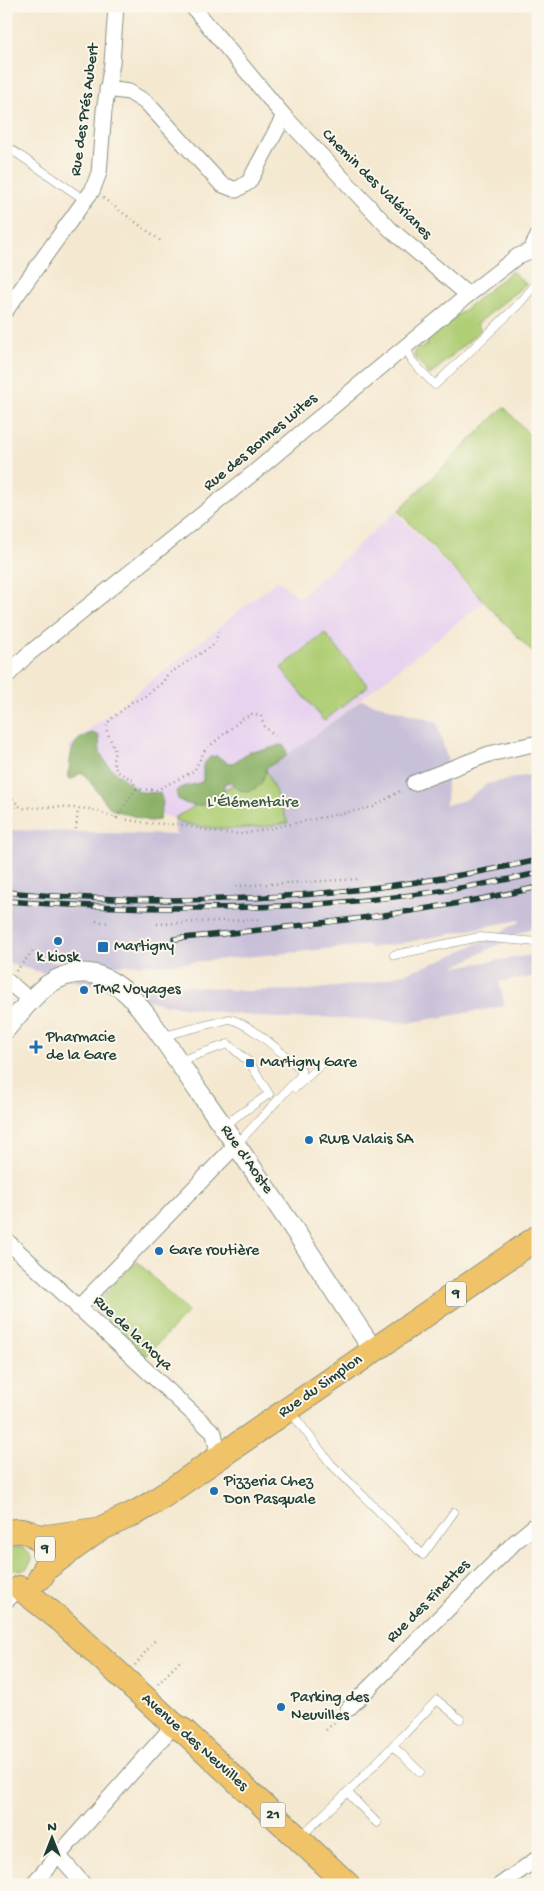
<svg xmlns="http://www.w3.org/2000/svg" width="544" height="1891" viewBox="0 0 544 1891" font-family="'Gochi Hand',sans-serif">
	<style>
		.built { fill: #e7d2ef }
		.industrial { fill: #c8bfd8; fill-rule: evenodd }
		.green { fill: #afce75; stroke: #678654 }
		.forest { fill: #8bb166; stroke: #55774d }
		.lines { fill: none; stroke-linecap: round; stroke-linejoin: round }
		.service-casing { stroke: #8a9282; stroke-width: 9 }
		.minor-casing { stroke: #8a9282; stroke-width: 17 }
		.tertiary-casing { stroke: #8a9282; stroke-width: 21 }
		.primary-casing { stroke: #8a9282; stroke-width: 26 }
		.path { stroke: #8a9282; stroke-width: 2.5; stroke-dasharray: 1 4; stroke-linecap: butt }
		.service { stroke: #fff; stroke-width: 8 }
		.minor { stroke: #fff; stroke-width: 15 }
		.tertiary { stroke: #fff; stroke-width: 19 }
		.primary { stroke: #f0c369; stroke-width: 24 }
		.rail-casing { stroke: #1f3d34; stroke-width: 5.5 }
		.rail { stroke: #fbf7ec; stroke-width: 4; stroke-dasharray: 11; stroke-linecap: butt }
		.poi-dot { fill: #1f6fb2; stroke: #fbf7ec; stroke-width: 2 }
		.labels { text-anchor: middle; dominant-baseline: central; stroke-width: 4; stroke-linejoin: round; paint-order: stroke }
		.shield { fill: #fbf7ec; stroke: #61756b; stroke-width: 1 }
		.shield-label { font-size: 15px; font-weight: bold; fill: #1f3d34 }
		.street-label { font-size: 16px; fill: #1f3d34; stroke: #fbf7ec }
		.park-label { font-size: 16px; fill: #3c5a41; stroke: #fbf7ec }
		.poi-label { font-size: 16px; fill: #1f3d34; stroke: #fbf7ec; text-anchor: start }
	</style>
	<rect width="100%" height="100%" fill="#fbf7ec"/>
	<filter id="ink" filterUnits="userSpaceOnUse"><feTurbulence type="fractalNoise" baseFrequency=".02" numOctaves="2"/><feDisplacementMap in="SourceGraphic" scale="10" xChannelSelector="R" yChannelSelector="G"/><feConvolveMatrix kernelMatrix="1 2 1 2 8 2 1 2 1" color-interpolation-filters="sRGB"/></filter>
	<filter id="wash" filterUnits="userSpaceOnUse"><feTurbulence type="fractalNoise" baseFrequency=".0096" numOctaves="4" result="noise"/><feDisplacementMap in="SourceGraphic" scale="20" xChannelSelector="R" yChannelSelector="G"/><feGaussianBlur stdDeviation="1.12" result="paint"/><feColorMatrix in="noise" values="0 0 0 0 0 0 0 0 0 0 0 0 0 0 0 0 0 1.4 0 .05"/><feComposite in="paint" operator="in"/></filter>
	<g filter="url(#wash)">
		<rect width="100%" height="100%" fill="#f4e8d0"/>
		<polygon class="built" points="395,512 484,602 302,745 174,818 112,806 68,747 278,580 299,598"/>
		<path class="industrial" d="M361,700L437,722L448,762L446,805L465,800L487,784L538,773V924L454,967L538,954V976L499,982L505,1006L408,1023L320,1017L292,1019L261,1017L167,1005L6,963V830L176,835L174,818L302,745ZM519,920L520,922L460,952L429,965L402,974L376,982L309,990L244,991L159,983L158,989L24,954L57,960L114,965L173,964L369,945L370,948L398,944Z"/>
		<g class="green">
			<polygon points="512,271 526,284 477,324 481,330 430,375 414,356 415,350 419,347 421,349 428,344 426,341"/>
			<polygon points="504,407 538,444 538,652 534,654 398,511"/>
			<polygon points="325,633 368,686 324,721 281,668"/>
			<path d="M265,767L288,823C254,828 233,831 199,826C190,824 181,824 174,818Z"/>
			<polygon points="137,1261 188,1312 146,1356 92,1307"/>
			<circle cx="19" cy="1559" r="12"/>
		</g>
		<g class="forest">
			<path d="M92,733L99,736L100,753L107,764L114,771L140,792L160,793L163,803L159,820L149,821L111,809L83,773L79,774L73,779L68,778C67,771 70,769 70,762C72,745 75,739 92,733Z"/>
			<path d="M280,745L284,746C287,750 287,752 285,757L266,768C264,779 262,788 248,791C246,791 242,791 240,790C233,787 233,779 224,784V795L222,798C208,806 191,809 178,799L176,791C185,784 196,786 203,781V765L210,757L217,756L228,763H233L250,751L265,750Z"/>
		</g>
	</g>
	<g filter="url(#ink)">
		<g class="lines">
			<g class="service-casing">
				<g id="service">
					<polyline points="6,146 85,200"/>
					<polyline points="406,347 412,361 435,385 520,303 538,281"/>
					<polyline points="394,955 479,937 538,942"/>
					<path d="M229,1019C249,1022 285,1056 301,1069V1075L236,1145L160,1037Z"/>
					<polyline points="179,1061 228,1044 250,1063 269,1094 223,1126"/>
					<polyline points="295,1088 325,1061"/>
					<polyline points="290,1411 331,1464 423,1555 454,1512"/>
					<polyline points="394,1747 420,1772"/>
					<polyline points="347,1792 377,1823"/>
					<polyline points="300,1837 354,1786 437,1700 460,1719"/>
				</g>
			</g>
			<g class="minor-casing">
				<g id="minor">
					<polyline points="192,6 284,116"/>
					<polyline points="107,89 129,92 147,103 221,184 236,190 249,182 284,116 390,229 468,295"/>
					<polyline points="6,310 85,200 92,191 99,173 104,111 112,63 116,6"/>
					<polyline points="6,677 26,656 256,471 308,427 468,295 518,256 530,251 538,236"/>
					<polyline points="414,783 489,754 538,743"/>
					<polyline points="6,980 30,1000"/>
					<polyline points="6,1240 214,1433 217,1448 213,1461"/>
					<polyline points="78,1308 236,1145"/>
					<polyline points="6,1601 20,1588"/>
					<polyline points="348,1709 515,1542 538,1523"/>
					<polyline points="58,1855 84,1885"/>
					<polyline points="32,1885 174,1725"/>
					<polyline points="500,1885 538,1858"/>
				</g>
			</g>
			<g class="tertiary-casing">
				<path id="tertiary" d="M6,1029C29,1002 53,966 93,974C107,977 119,986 129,995C157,1025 178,1063 202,1096C237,1146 272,1196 305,1246C328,1281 350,1316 374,1351"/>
			</g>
			<g class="primary-casing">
				<g id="primary">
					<path d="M6,1533C36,1522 59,1553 40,1578"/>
					<polyline points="35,1536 47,1537 96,1530"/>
					<polyline points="45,1569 100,1529 137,1512 154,1502 538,1237"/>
					<polyline points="20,1588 62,1621 174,1725 184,1731 348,1885"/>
				</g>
			</g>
			<g class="path">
				<polyline points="103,198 161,241"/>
				<polyline points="136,789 133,780 118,772 115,767 113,760 115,751 107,731 107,724 110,720 132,702 143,698 163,682 167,675 215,644 219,629"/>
				<polyline points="136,789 157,790 194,771 205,750 242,719 252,714 261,716 264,726 275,736"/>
				<polyline points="6,791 19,806 24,808 53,807 92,809 116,818 147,823 184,825 219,833 243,834 373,807 402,790"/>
				<polyline points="6,808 19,806"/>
				<polyline points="116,818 136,789"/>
				<polyline points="76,829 78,809"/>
				<polyline points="236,886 358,879"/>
				<polyline points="96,921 109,923"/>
				<polyline points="157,924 262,919"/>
				<polyline points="16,971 33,951"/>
				<polyline points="135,1665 156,1639"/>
				<polyline points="158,1684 181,1660"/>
				<polyline points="326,1730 338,1719"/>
			</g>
			<use href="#service" class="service"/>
			<use href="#minor" class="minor"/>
			<use href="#tertiary" class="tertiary"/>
			<use href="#primary" class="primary"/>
			<g class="rail-casing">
				<g id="rail">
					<path d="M6,892C183,909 364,898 538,860"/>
					<path d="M6,901C181,914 366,912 538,873"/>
					<path d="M174,939C296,926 418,915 538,887"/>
				</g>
			</g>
			<use href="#rail" class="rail"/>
		</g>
	</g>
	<g class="poi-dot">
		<circle cx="58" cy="941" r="5"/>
		<rect x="97" y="941" width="12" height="12" rx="2.5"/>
		<circle cx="84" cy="990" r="5"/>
		<path d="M33.5 1039.5h5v5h5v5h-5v5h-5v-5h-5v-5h5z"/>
		<rect x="245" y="1058" width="10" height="10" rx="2.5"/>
		<circle cx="309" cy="1140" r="5"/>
		<circle cx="159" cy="1251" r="5"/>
		<circle cx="214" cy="1491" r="5"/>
		<circle cx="281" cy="1707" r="5"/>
	</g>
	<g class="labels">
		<g class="shield">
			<rect x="446" y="1281.5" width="20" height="25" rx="4"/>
			<rect x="35" y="1536.5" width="20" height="25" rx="4"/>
			<rect x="260.5" y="1802.5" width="25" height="25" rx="4"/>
		</g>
		<g class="shield-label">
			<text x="456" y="1294">9</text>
			<text x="45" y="1549">9</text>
			<text x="273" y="1815">21</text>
		</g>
		<g class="street-label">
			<text transform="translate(86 110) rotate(-82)">Rue des Prés Aubert</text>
			<text transform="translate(376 185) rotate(45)">Chemin des Valérianes</text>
			<text transform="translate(261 443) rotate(-40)">Rue des Bonnes Luites</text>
			<text transform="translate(246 1160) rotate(55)">Rue d'Aoste</text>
			<text transform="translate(132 1334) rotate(43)">Rue de la Moya</text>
			<text transform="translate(321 1387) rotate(-35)">Rue du Simplon</text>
			<text transform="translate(429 1602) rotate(-45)">Rue des Finettes</text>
			<text transform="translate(194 1743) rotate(42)">Avenue des Neuvilles</text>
		</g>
		<g class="park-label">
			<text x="253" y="803">L'Élémentaire</text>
		</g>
		<g class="poi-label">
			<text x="114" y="947">Martigny</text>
			<text x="58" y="958" text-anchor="middle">k kiosk</text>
			<text x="94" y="990">TMR Voyages</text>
			<text x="46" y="1038">Pharmacie<tspan x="46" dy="18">de la Gare</tspan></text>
			<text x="260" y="1063">Martigny Gare</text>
			<text x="319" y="1140">RWB Valais SA</text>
			<text x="169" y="1251">Gare routière</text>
			<text x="224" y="1482">Pizzeria Chez<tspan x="224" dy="18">Don Pasquale</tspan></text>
			<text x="291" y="1698">Parking des<tspan x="291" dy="18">Neuvilles</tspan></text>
		</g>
	</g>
	<rect width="544" height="1891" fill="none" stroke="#fbf7ec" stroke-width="25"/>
	<g transform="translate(52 1838)" stroke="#fbf7ec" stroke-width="4" paint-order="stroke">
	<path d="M0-4L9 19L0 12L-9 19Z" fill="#1f3d34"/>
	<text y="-8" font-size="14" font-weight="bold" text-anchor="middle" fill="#1f3d34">N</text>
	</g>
</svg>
